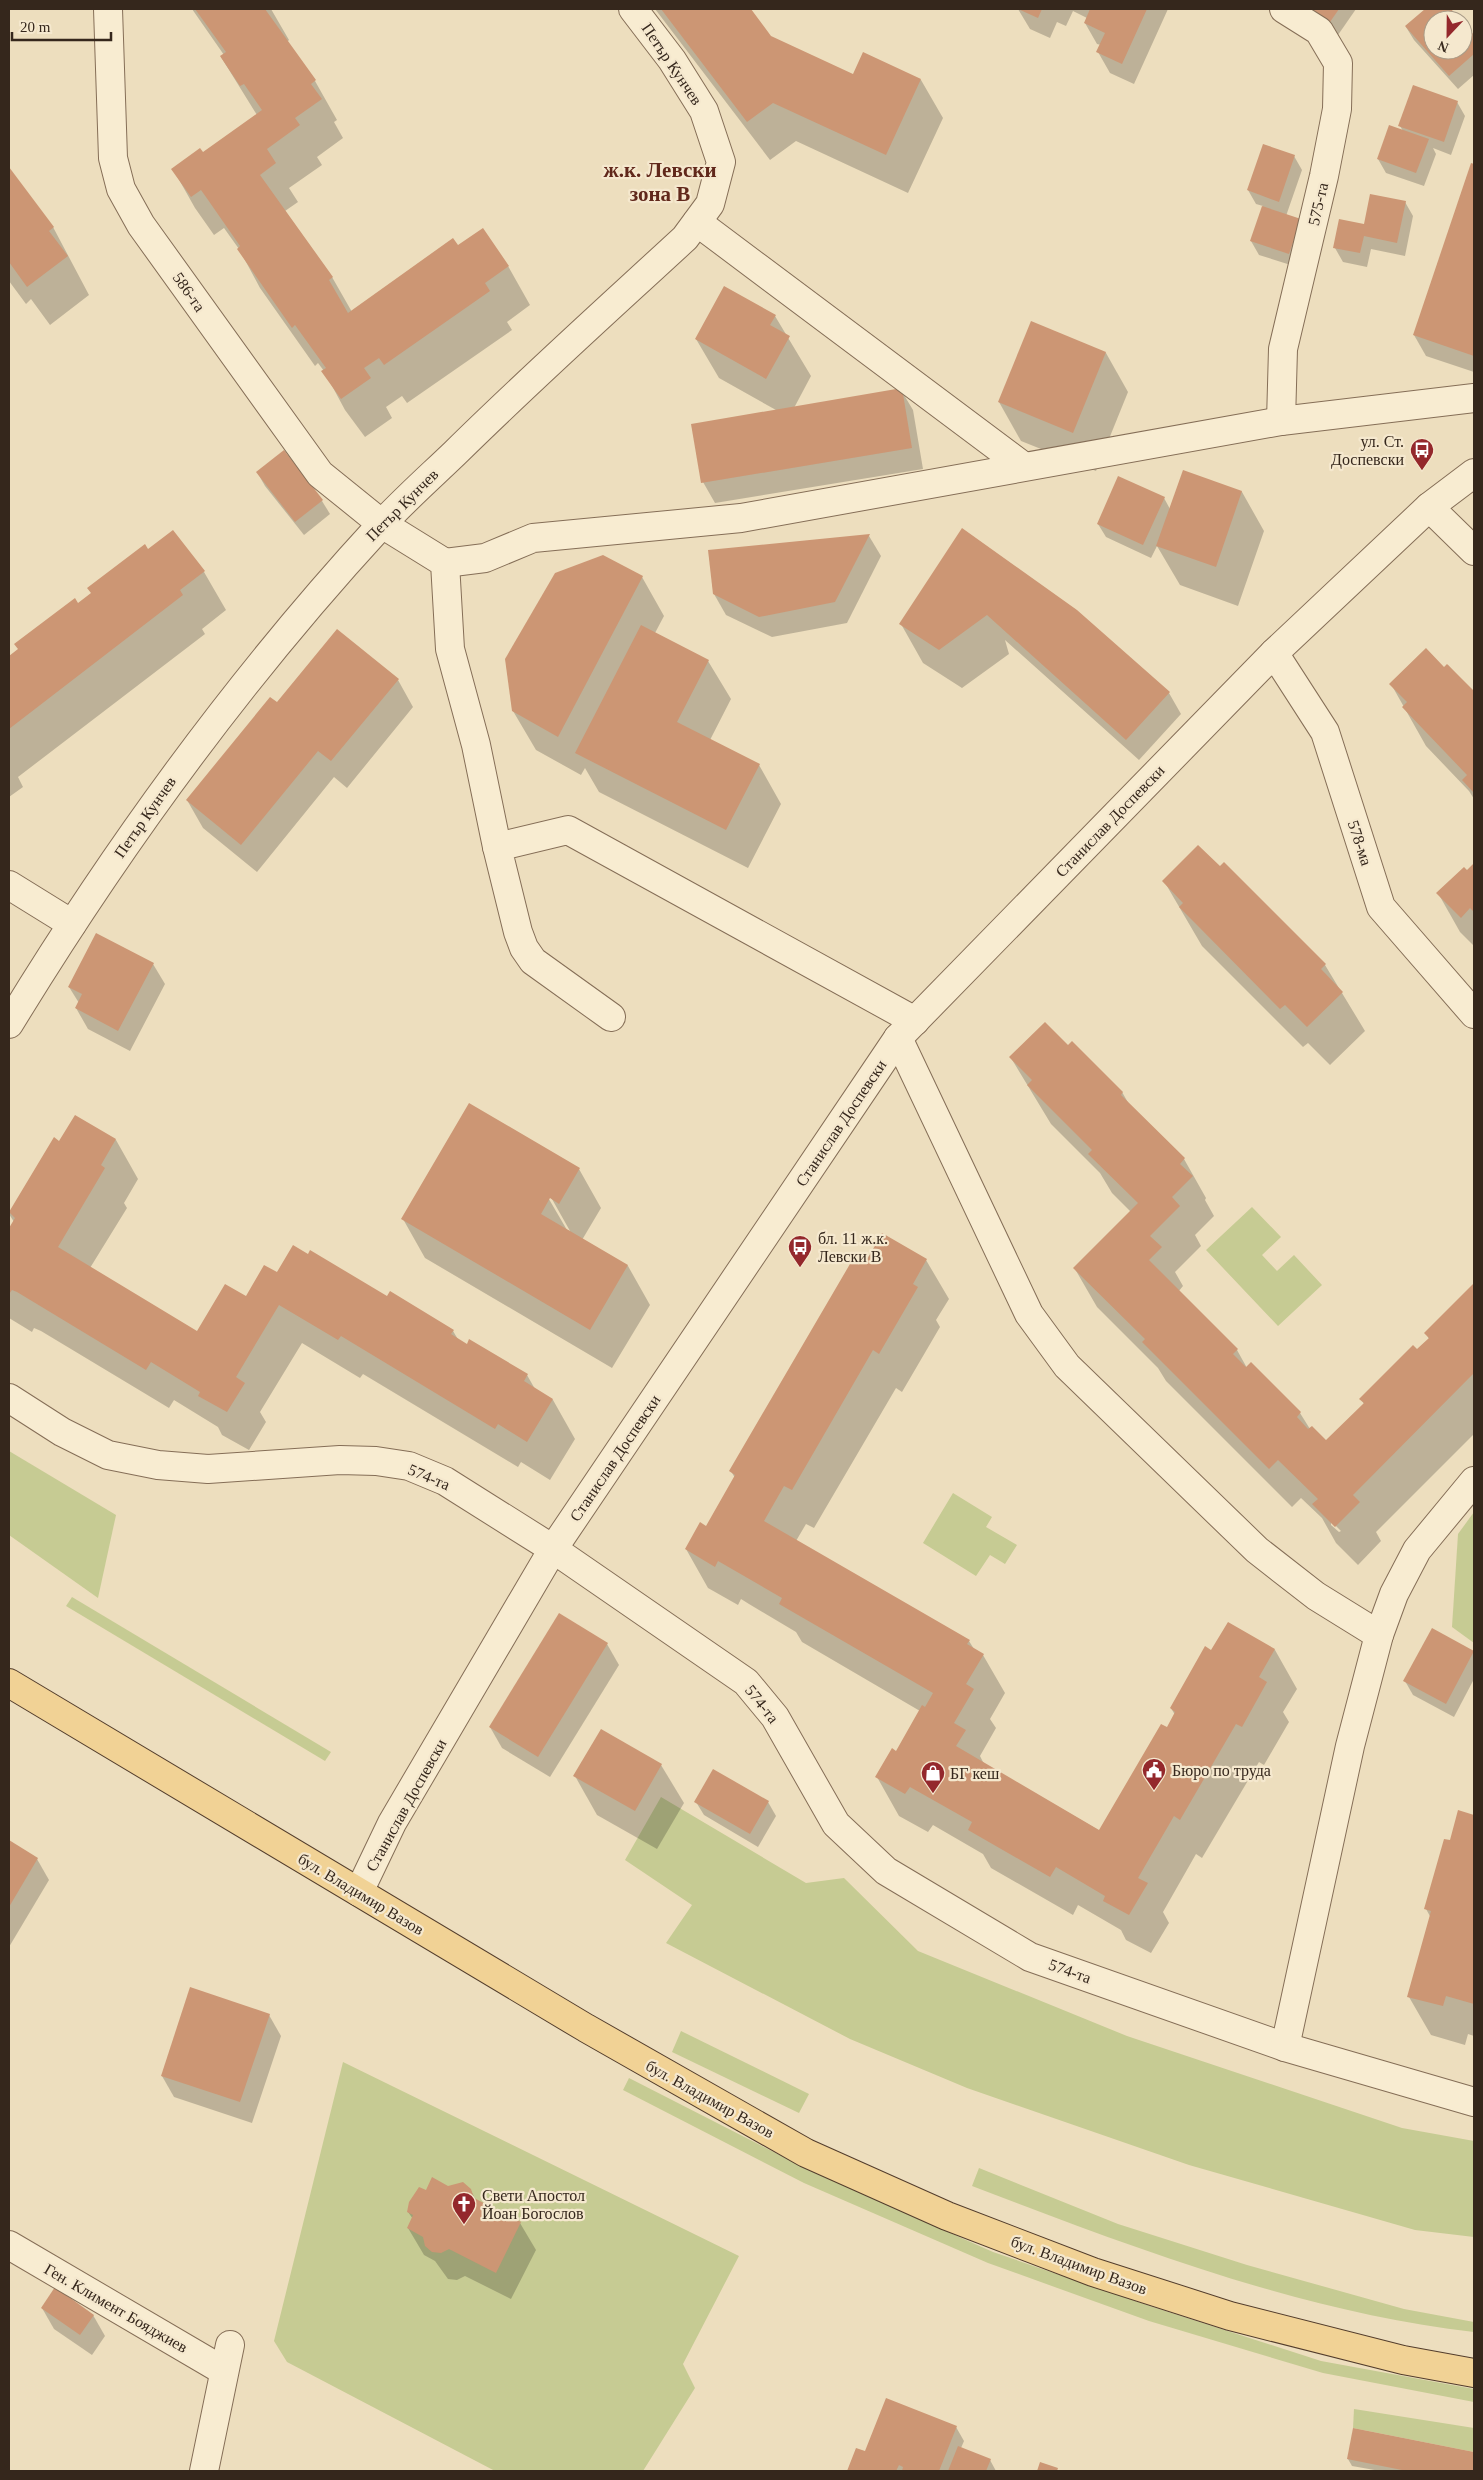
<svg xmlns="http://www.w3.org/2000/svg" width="1483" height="2480" viewBox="0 0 1483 2480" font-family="Georgia,serif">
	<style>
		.green { fill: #c6cb93 }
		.shadow { fill: #0003; fill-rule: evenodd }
		.building { fill: #cc9674 }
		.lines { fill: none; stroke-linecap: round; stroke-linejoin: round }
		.minor-casing { stroke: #856e57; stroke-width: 30 }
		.major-casing { stroke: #533d2c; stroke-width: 30 }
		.minor { stroke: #f8ecd1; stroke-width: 28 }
		.major { stroke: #f1d295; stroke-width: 28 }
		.labels { text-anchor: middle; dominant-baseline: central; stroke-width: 4.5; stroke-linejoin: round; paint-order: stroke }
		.street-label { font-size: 16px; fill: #35271c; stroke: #f5e8ce }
		.poi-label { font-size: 16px; fill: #35271c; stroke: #f5e8ce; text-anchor: start }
		.district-label { font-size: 21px; font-weight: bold; fill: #61281b; stroke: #f5e8ce }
	</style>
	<rect width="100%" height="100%" fill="#eddebe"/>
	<g class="green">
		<polygon points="1252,1207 1281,1237 1262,1255 1277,1271 1294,1255 1322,1285 1278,1326 1206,1250"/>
		<polygon points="9,1451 116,1515 98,1598 9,1535"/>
		<polygon points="953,1493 992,1517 986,1527 1017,1545 1005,1564 990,1555 976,1576 923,1543"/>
		<polygon points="1474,1512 1474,1643 1452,1627 1458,1534"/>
		<polygon points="72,1597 331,1752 325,1761 66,1606"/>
		<polygon points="661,1797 806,1883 844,1878 918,1951 1127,2036 1402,2128 1474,2141 1474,2237 1415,2230 1189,2165 967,2088 850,2039 666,1943 692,1905 625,1860"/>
		<polygon points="681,2031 809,2094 799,2113 672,2052"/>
		<polygon points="343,2062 739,2256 683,2364 695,2388 643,2471 495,2471 287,2362 274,2341"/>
		<polygon points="629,2078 811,2171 993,2252 1153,2307 1321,2361 1474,2389 1474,2402 1323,2373 1149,2321 988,2263 804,2183 623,2090"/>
		<path d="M979,2168L1118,2224L1247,2265L1404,2309L1474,2322V2332C1301,2312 1134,2248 972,2186Z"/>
		<polygon points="1354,2409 1474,2428 1474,2452 1353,2428"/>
	</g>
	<g class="shadow">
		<polygon points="192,9 271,9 289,40 287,42 315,81 337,120 334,122 343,138 317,157 322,165 289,188 298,202 285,211 332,277 352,312 458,247 508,266 530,305 507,322 512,330 407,403 402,396 386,407 392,418 365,437 345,410 324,371 318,363 315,366 260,288 239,249 224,228 214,235 195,208 173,169 203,154 257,115 221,57 224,55"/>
		<polygon points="655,9 749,9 770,37 853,76 921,80 943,118 908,193 796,141 770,160"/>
		<polygon points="1018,9 1168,9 1134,84 1110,73 1098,52 1101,45 1097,44 1085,23 1087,18 1073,11 1066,26 1057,22 1050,38 1030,29"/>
		<polygon points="1310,9 1356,9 1338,35 1315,18"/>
		<polygon points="1427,9 1449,9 1459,20 1433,20 1433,50 1463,50 1463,25 1474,37 1474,75 1458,89 1414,40 1406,27"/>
		<polygon points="1457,102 1465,116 1451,155 1433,148 1436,154 1424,186 1386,173 1378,159 1403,131 1400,126"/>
		<polygon points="1294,156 1302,170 1286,216 1300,220 1297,267 1259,255 1251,241 1263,206 1256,204 1248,190"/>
		<polygon points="1472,164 1474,165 1474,372 1426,356 1414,335"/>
		<polygon points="9,169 53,227 89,295 50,325 31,299 26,304 9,281"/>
		<polygon points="1405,202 1413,216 1405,256 1371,249 1367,267 1343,262 1335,248 1365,226"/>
		<polygon points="775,316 811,376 794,408 901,390 913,410 923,469 715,503 703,482 776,410 719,378 696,339"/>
		<polygon points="1032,323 1106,353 1128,392 1096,471 1021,441 999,402"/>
		<polygon points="257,472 322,501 330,514 304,535 265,486"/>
		<polygon points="1184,472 1242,492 1264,531 1238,606 1180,585 1157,546 1151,558 1106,537 1098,524 1164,498 1170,509"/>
		<polygon points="963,530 1077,611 1169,693 1181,714 1139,760 1005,640 1009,654 962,688 923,663 901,624"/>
		<polygon points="869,536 881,556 847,623 772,637 726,615 714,594 710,551"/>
		<polygon points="148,551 204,572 226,610 202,629 205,634 18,777 23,787 9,797 9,658"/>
		<polygon points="642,577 664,616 655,633 708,661 731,699 710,740 759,765 781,804 748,868 599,792 585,768 581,775 536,750 513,711"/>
		<polygon points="1448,665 1474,693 1474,799 1469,791 1426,746 1391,684 1444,669"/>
		<polygon points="398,680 413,707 347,788 334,777 257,872 203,828 187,800 277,704"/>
		<polygon points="1224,863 1325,965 1365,1031 1330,1065 1308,1043 1303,1047 1202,946 1164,881 1220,868"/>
		<polygon points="1474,865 1474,946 1460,932 1438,893"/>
		<polygon points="153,964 165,984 130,1051 88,1029 76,1008 79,1003 69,987"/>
		<path d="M1068,1047L1122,1092L1130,1106L1184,1159L1206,1198L1205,1200L1214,1216L1195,1235L1201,1246L1175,1272L1183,1286L1178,1292L1237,1350L1247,1368L1251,1364L1300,1413L1310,1429L1326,1442L1364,1404L1361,1399L1429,1339L1426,1333L1474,1285V1434L1376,1532L1381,1541L1358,1565L1336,1543L1322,1518L1301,1498L1292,1507L1166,1381L1158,1368L1097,1307L1075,1269L1131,1212L1112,1193L1100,1173L1051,1124L1011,1058ZM1331,1521L1341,1531L1339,1532L1331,1525Z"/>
		<polygon points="75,1117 116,1140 138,1179 124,1203 127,1208 90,1268 197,1332 277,1274 387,1298 453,1331 459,1341 527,1375 535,1389 553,1400 575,1439 550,1480 521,1462 518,1467 363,1374 360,1378 302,1343 260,1412 266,1422 249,1450 222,1435 218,1427 174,1400 169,1408 41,1331 34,1328 32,1332 9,1318 9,1230 14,1222 9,1214 54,1139 60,1142"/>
		<path d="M579,1169L601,1208L582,1240L628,1266L650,1305L612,1368L425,1258L403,1219ZM548,1192L570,1231L567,1230L546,1194Z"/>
		<polygon points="883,1234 926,1260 949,1299 936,1320 940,1327 902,1392 896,1388 814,1528 806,1524 796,1541 969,1641 974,1649 983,1655 1005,1693 990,1719 996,1728 980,1756 984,1764 1100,1831 1167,1729 1175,1715 1171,1708 1212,1652 1228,1623 1275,1650 1297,1689 1283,1712 1289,1722 1264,1765 1259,1762 1202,1858 1196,1854 1163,1912 1169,1923 1151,1953 1126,1940 1121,1930 1078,1905 1073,1915 991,1868 983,1854 933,1825 928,1832 899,1816 877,1777 896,1753 920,1711 802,1642 796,1632 749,1604 741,1599 738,1605 708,1588 686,1549 706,1528 735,1478 731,1471"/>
		<polygon points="607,1644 619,1665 550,1777 502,1748 490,1727"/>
		<polygon points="1473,1652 1474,1679 1454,1717 1413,1695 1405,1681"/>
		<polygon points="661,1765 684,1803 657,1849 597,1815 575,1776"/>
		<polygon points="696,1802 768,1802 776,1816 758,1847 704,1815"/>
		<polygon points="1459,1812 1474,1816 1474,2036 1468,2034 1465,2045 1431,2035 1409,1997 1431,1918 1426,1909 1451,1842"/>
		<polygon points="9,1842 37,1859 49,1880 9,1947"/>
		<polygon points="269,2015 281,2036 252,2123 174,2097 162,2076"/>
		<polygon points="448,2187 470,2189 477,2202 520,2223 536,2250 511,2299 465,2276 457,2280 448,2279 435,2261 424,2255 408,2228 413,2219 408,2212 426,2191"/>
		<polygon points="42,2308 93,2315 105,2336 92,2355 54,2329"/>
		<polygon points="956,2427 964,2441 961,2448 990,2460 996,2471 848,2471 856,2450 869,2454"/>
		<polygon points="1354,2430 1474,2453 1474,2471 1380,2471 1352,2466 1348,2459"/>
	</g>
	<g class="building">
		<polygon points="195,9 265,9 316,80 311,84 322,99 295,118 300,125 267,149 276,163 260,175 333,277 329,280 348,313 453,238 458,245 483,228 509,266 485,283 490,291 384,365 379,358 364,368 371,378 341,399 321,371 326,368 295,325 292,328 237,249 240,246 206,197 201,190 191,197 171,169 200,148 203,152 262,110 244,84 240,86 220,56 226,52"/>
		<polygon points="661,9 751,9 771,36 853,74 863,52 921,79 886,155 773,103 747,122"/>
		<polygon points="1018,9 1042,9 1038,18"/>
		<polygon points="1090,9 1147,9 1122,64 1096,52 1105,33 1084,23"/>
		<polygon points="1312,9 1339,9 1330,22"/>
		<polygon points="1425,9 1451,9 1461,20 1433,20 1433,50 1463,50 1463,23 1474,35 1474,54 1449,76 1405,26"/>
		<polygon points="1413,85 1458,101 1444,142 1398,126"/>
		<polygon points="1389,125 1429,139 1416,173 1377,159"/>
		<polygon points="1263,144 1295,155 1279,202 1247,190"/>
		<polygon points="1471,163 1474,164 1474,356 1413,335"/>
		<polygon points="9,167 54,227 49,231 68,256 27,287 9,262"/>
		<polygon points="1370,194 1406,201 1397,243 1364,236 1360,253 1333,248 1339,219 1364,224"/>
		<polygon points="1262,206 1301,219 1289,254 1250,241"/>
		<polygon points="724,286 776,315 770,325 790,336 766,379 695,339"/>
		<polygon points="1031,321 1106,352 1073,433 998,402"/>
		<polygon points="902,388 912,448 701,483 691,424"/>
		<polygon points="284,450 323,500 295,522 256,472"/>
		<polygon points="1183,470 1242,491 1216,567 1156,546"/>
		<polygon points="1118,476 1165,497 1143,545 1097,524"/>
		<polygon points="962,528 1077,610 1170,692 1126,740 987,615 939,650 899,624"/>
		<polygon points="173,530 205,571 180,590 183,595 9,729 9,656 18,649 14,644 75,598 78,603 91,593 87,588 145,544 148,549"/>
		<polygon points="870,534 835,602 759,617 713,594 708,550"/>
		<polygon points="603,555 643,576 558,737 512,711 505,659 555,573"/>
		<polygon points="641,625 709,660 677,722 760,764 726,830 575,753"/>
		<polygon points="337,629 399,679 331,761 318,751 241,845 186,800 270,697 277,702"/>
		<polygon points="1426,648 1444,667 1447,664 1474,691 1474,793 1462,780 1467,775 1402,707 1407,702 1389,684"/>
		<polygon points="1198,845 1220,866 1224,862 1326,964 1321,969 1343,992 1307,1027 1285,1005 1280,1009 1197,925 1179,907 1183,903 1162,881"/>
		<polygon points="1474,863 1474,912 1470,908 1461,918 1436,893 1464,867 1467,870"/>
		<polygon points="96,933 154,963 118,1031 75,1008 82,994 68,987"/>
		<polygon points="1045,1022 1068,1045 1072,1041 1123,1092 1121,1095 1185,1158 1180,1164 1193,1176 1172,1197 1180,1206 1150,1236 1162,1247 1149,1260 1238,1349 1233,1354 1246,1367 1251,1362 1301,1412 1297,1417 1308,1429 1312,1426 1326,1440 1364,1403 1359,1399 1413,1345 1417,1349 1429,1338 1424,1333 1474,1283 1474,1373 1353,1495 1360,1502 1335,1527 1312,1504 1318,1499 1278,1460 1269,1469 1142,1342 1145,1339 1073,1268 1138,1203 1088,1154 1092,1150 1027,1085 1032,1080 1009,1057"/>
		<polygon points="469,1103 580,1168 559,1204 550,1198 541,1214 628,1265 590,1330 401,1219"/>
		<polygon points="75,1115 116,1139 101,1165 105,1168 58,1247 197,1331 225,1284 246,1296 264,1265 277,1272 293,1245 308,1254 310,1250 387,1296 390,1291 454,1330 451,1334 467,1344 469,1339 528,1374 524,1381 553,1399 527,1442 498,1424 495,1429 341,1336 338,1340 279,1305 236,1377 245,1383 227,1412 198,1396 200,1392 151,1362 146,1370 17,1292 12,1290 9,1294 9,1228 15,1218 9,1212 54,1137 59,1141"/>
		<polygon points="882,1233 927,1259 913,1284 918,1287 879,1354 873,1350 792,1490 784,1486 764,1521 970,1640 967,1644 984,1654 966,1684 974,1689 954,1723 966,1730 956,1746 1099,1830 1161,1724 1167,1727 1175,1712 1170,1708 1205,1646 1211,1650 1228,1622 1275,1649 1259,1677 1267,1682 1242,1727 1236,1724 1180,1820 1174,1816 1138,1878 1148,1883 1129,1915 1103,1901 1105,1896 1056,1867 1050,1877 968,1830 972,1822 910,1787 905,1794 875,1777 892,1748 896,1751 922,1705 925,1707 933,1693 779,1604 782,1598 725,1565 718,1561 715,1567 685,1549 700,1522 706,1526 735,1475 729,1471 857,1252 868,1258"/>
		<polygon points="559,1613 608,1643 538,1757 489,1727"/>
		<polygon points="1432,1628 1474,1651 1446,1704 1403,1681"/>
		<polygon points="601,1729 662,1764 635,1811 573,1776"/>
		<polygon points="713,1769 769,1801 750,1834 694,1802"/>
		<polygon points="1458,1810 1474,1815 1474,2004 1446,1996 1443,2006 1407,1997 1431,1911 1424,1909 1444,1839 1450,1840"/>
		<polygon points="9,1840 38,1858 9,1907"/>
		<polygon points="190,1987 270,2014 240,2102 161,2076"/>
		<polygon points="432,2177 448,2186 463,2182 471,2189 474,2198 521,2222 496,2273 449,2249 441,2253 432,2252 425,2246 423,2237 407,2228 413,2215 407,2212 409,2202 419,2187 426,2190"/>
		<polygon points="55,2287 94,2315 80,2335 41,2308"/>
		<polygon points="886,2398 957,2426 939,2471 902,2471 903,2467 899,2465 896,2471 847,2471 856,2448 865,2451"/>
		<polygon points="1353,2428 1474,2452 1474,2471 1407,2471 1347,2459"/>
		<polygon points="958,2446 991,2459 986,2471 948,2471"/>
		<polygon points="1040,2462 1058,2468 1057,2471 1037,2471"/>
	</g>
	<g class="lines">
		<g class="minor-casing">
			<g id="minor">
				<polyline points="108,9 113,158 121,189 141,225 320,474 382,524 445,563 450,649 476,745 497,847"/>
				<polyline points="697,222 1023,466"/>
				<polyline points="1281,421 1283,349 1324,176 1337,109 1338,63 1319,31 1284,9"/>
				<polyline points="1429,507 1474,551"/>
				<polyline points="445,563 485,558 533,538 741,518 1281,421 1474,398"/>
				<polyline points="1274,653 1325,732 1381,907 1474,1014"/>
				<polyline points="9,885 72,924"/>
				<polyline points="611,1017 533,961 524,948 518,932 497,847 568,830 915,1021"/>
				<path d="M9,1024C117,847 239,679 380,526C404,500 430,477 455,453C530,379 608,309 685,238L710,204L721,162L704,111L672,60L633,9"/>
				<polyline points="898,1038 1029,1314 1067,1366 1257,1550 1316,1596 1379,1635"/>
				<polyline points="9,1398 62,1432 108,1455 158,1465 208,1469 340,1460 376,1461 409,1466 445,1481 553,1549 746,1682 775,1717 836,1824 886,1871 1030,1957 1285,2047 1474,2102"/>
				<polyline points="359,1892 392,1823 553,1549 898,1038 1274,653 1429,507 1474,473"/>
				<polyline points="1285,2047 1350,1746 1379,1635 1394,1594 1417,1550 1474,1481"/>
				<polyline points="9,2245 224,2371"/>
				<polyline points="204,2471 230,2345"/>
			</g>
		</g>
		<g class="major-casing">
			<polyline id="major" points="9,1683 586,2028 806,2153 947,2216 1093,2272 1230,2316 1403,2360 1474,2373"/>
		</g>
		<use href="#minor" class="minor"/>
		<use href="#major" class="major"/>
	</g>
	<defs>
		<g id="bus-pin" transform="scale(1.25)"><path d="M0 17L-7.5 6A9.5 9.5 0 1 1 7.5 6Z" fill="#94282c" stroke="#f5e8ce"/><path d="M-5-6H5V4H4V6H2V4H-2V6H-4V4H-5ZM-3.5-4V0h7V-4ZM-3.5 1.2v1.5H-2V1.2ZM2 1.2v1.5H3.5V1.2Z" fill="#fff"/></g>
		<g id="civic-pin" transform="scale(1.25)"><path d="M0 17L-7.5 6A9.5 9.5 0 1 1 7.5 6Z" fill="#94282c" stroke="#f5e8ce"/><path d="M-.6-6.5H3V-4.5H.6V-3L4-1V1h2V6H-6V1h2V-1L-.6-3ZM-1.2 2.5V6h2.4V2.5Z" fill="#fff"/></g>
		<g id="shop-pin" transform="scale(1.25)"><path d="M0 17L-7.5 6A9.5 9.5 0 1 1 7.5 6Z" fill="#94282c" stroke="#f5e8ce"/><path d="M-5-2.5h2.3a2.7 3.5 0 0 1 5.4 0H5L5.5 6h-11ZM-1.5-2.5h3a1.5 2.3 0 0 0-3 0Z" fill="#fff"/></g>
		<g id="church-pin" transform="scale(1.25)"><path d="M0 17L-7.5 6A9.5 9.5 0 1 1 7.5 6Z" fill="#94282c" stroke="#f5e8ce"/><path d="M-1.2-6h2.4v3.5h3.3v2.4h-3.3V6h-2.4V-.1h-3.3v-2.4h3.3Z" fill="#fff"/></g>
	</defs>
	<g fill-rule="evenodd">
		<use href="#bus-pin" x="1422" y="450"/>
		<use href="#bus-pin" x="800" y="1247"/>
		<use href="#civic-pin" x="1154" y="1770"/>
		<use href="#shop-pin" x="933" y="1773"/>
		<use href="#church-pin" x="464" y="2204"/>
	</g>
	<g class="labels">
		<g class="street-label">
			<text transform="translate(672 64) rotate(56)">Петър Кунчев</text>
			<text transform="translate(1318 204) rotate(-77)">575-та</text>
			<text transform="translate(189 292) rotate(55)">586-та</text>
			<text transform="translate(402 505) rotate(-45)">Петър Кунчев</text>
			<text transform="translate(145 817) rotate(-55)">Петър Кунчев</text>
			<text transform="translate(1110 821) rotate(-46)">Станислав Доспевски</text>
			<text transform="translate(1360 843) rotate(72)">578-ма</text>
			<text transform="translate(841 1123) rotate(-56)">Станислав Доспевски</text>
			<text transform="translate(615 1458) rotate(-56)">Станислав Доспевски</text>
			<text transform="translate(429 1477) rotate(23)">574-та</text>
			<text transform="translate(762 1704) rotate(52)">574-та</text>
			<text transform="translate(406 1805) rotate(-61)">Станислав Доспевски</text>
			<text transform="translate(361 1894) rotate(31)">бул. Владимир Вазов</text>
			<text transform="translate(1070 1971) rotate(20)">574-та</text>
			<text transform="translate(710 2099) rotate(29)">бул. Владимир Вазов</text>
			<text transform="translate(1079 2265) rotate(20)">бул. Владимир Вазов</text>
			<text transform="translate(116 2308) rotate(30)">Ген. Климент Бояджиев</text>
		</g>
		<g class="poi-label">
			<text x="1404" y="441" text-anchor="end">ул. Ст.<tspan x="1404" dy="18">Доспевски</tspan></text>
			<text x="818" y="1238">бл. 11 ж.к.<tspan x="818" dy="18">Левски В</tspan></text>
			<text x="1172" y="1770">Бюро по труда</text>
			<text x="950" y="1773">БГ кеш</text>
			<text x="482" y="2195">Свети Апостол<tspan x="482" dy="18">Йоан Богослов</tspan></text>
		</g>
		<g class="district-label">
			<text x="660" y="170">ж.к. Левски<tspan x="660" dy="24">зона В</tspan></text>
		</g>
	</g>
	<rect width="1483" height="2480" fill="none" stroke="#35271c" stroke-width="20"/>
	<g transform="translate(1448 35) rotate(202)"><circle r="24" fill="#f5e8ce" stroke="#a89b87"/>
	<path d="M0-4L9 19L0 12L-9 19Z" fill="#94282c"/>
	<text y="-8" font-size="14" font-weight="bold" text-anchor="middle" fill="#35271c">N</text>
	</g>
	<path d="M12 32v8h99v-8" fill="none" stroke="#35271c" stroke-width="2.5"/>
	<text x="20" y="32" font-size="15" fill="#35271c" stroke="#f5e8ce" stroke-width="4" paint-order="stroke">20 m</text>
</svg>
